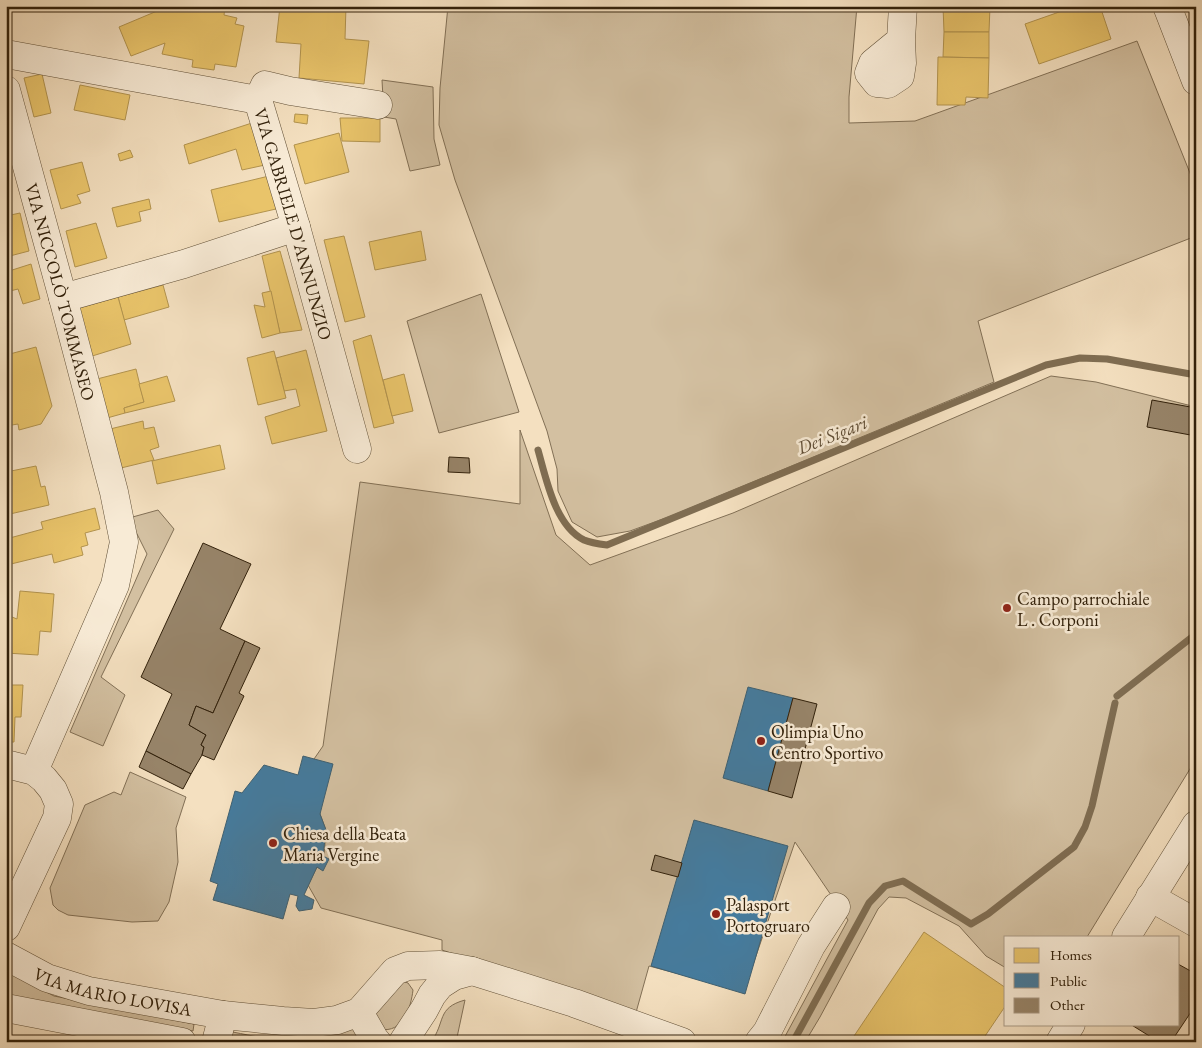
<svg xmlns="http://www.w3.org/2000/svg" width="1202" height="1048" viewBox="0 0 1202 1048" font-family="'EB Garamond',serif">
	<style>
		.green { fill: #d3c0a1; stroke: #827056 }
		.homes { fill: #e9c46a; stroke: #b2934e }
		.public { fill: #457b9d; stroke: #3f6071 }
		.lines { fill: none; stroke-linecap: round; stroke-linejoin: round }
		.stream { stroke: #7f6d52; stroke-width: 7 }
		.building { fill: #978469; stroke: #32210b }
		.minor-casing { stroke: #625138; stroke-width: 29 }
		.minor { stroke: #f8ebd6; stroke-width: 28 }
		.poi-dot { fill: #8f2418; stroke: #f8ebd6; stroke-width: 2 }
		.labels { text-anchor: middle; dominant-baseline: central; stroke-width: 5; stroke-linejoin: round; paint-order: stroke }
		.street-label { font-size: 18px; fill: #32210b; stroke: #f8ebd6 }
		.poi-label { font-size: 18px; fill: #32210b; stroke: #f8ebd6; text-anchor: start }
		.water-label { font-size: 19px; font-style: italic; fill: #5f4d35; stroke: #f8ebd6 }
	</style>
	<rect width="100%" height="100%" fill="#f4e0c0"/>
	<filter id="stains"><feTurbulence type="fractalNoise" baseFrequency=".004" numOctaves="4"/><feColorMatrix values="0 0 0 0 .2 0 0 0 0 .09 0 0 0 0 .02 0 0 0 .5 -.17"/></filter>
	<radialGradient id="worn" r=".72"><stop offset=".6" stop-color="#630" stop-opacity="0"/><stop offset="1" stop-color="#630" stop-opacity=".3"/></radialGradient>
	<g class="green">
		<polygon points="448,6 857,6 849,97 849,123 915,121 1137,41 1196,188 1196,236 978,321 994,382 671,516 630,531 597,537 572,522 558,491 557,469 547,431 455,180 439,125 440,88"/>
		<polygon points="382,80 433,87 434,139 440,165 410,171 396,119 384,117"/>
		<polygon points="481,294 519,412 439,433 407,321"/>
		<polygon points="1051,376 1096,382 1196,407 1196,764 1193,764 1087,937 1006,937 1006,968 986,956 959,926 906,898 889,897 878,909 820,1017 805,1042 782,1042 848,920 795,842 744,991 649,966 635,1016 442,950 442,940 321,908 308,885 317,867 323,870 326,830 320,814 314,759 323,746 360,482 520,504 520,430 556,535 590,565 733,513"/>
		<polygon points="158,510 174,529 101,677 125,695 103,746 70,732 147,554 129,518"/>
		<polygon points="130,772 186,797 176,828 178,862 169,902 158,921 132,922 68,915 58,910 53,905 50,888 85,805 114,792 121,795"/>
		<polygon points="6,971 54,996 194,1024 193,1031 32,1004 6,994"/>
		<path d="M400,980L408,983L413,990C411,1007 403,1034 380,1029L373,1008Z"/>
		<path d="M465,1000L456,1042H431C446,1022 436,1008 465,1000Z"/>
		<path d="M361,1022L369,1042H259L225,1036L227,1031C245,1034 263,1039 281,1040C309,1041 336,1032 361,1022Z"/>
	</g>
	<g class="homes">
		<polygon points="169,6 225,7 224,15 237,18 235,24 244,26 236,67 215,64 214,70 192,67 193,60 162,54 165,43 131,56 119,27"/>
		<polygon points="280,6 346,6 345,39 369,41 364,84 299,78 301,44 276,42"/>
		<polygon points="943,6 990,6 989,32 944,32"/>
		<polygon points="1060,6 1100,6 1111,39 1039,64 1025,24 1062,11"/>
		<polygon points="944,32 989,32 989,58 943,57"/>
		<polygon points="938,57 989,58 988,98 966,97 965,105 937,105"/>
		<polygon points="42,74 51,113 34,117 24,78"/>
		<polygon points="80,85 130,95 125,120 74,110"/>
		<polygon points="295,114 308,115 307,124 294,122"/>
		<polygon points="340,118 380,118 380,142 342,141"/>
		<polygon points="255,122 265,165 242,170 236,149 189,164 184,145"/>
		<polygon points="339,133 349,172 305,184 294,145"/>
		<polygon points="130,150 133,157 120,161 118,154"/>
		<polygon points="82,162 90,191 77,195 81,203 61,209 50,170"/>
		<polygon points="269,176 276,209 219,222 211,190"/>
		<polygon points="149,199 151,209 139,212 141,221 117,227 112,208"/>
		<polygon points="20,213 29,251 6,257 6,216"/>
		<polygon points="96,223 107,258 75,267 66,231"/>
		<polygon points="421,231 426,260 375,270 369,242"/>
		<polygon points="344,236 365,317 345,322 324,240"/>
		<polygon points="280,251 302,330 280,333 262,256"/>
		<polygon points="31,264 40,299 23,304 18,289 6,292 6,272"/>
		<polygon points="163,285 169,307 124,320 118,297"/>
		<polygon points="271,291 280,333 262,338 254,305 265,307 262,293"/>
		<polygon points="118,297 131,344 89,357 76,309"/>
		<polygon points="371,335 394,423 374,428 353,341"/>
		<polygon points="36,347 52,406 41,424 19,430 18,424 6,426 6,355"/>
		<polygon points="306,350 327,431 272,444 265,417 300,406 296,389 284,391 276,358"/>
		<polygon points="274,351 286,398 258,405 247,358"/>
		<polygon points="136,369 144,402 124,408 125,413 107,418 97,379"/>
		<polygon points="404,374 413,411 392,416 383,380"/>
		<polygon points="167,376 175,401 125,413 124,408 144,402 139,384"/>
		<polygon points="143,421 144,429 154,427 159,447 150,450 154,460 121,468 110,429"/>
		<polygon points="220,445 225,469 157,484 152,461"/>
		<polygon points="36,466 41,487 45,486 49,505 10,514 6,502 6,472"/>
		<polygon points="95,508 100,529 85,533 88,545 81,547 83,555 54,563 52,554 11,564 6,539 43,529 41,522"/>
		<polygon points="20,591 54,594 51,632 40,631 38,655 6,653 7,615 17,619"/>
		<polygon points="6,685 23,685 21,717 15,717 14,742 6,742"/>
		<polygon points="924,932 1006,988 1006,1005 981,1042 850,1042"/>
	</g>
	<g class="public">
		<polygon points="748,687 793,698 768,791 723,778"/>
		<polygon points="303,756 333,764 320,814 326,830 323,856 329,859 323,871 317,867 304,895 314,900 312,909 299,911 296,906 298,896 290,894 283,919 213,900 218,884 210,881 235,791 242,793 264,765 298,775"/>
		<polygon points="694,820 788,846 745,994 651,966"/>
	</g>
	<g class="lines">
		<g class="stream">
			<path d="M538,450C546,478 555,526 584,540C591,543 599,544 607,545L1046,365L1080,358L1107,359L1196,375"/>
			<polyline points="1117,696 1196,634"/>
			<polyline points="793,1042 869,903 885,886 903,881 971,924 988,914 1074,847 1085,827 1092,806 1115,703"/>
		</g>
	</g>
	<g class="building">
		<polygon points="1152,400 1196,408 1196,436 1147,427"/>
		<polygon points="449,457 469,458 470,473 448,472"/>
		<polygon points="203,543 251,564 220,629 245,641 213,713 196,706 189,725 206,735 201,745 204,747 202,755 191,774 146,751 172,694 141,677"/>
		<polygon points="245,641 260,648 239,693 244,696 214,760 202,755 204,747 201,745 206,735 189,725 196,706 213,713"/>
		<polygon points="793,698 817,704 792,798 768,791"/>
		<polygon points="146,751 191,774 183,789 139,767"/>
		<polygon points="655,855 682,863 678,877 651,870"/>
		<polygon points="1178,964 1196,974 1196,1011 1193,1009 1171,1042 1159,1042 1130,1024 1178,1024"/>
	</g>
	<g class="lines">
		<g class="minor-casing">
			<g id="minor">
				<polyline points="1167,6 1196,81"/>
				<polyline points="901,40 873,63 869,73 877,83 888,84 900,76 902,63 901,40 903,6"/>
				<path id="s1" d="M6,54L258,100L296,227L357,449"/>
				<path id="s2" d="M6,90L63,298L114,492L124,542L115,585L34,771"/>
				<polyline points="258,100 265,85 290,91 378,105"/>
				<polyline points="63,298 184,264 296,227"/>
				<polyline points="6,764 34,771 44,779 53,790 59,804 57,818 6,927"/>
				<polyline points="1150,897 1196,923"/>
				<polyline points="1126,937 1196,825"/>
				<path id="s3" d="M6,956L47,978L89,991L223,1015L283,1021L314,1023L337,1020L359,1012L395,971L408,966L440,965L472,971L574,1003L682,1042"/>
				<polyline points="6,1008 182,1042"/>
				<polyline points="359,1012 375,1040 377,1042"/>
				<polyline points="216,1042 223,1015"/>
				<polyline points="403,1042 424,1010 432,995 440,985 454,976 472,971"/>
				<polyline points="759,1042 767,1032 811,946 836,907"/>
				<polyline points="1060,1042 1071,1024"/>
			</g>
		</g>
		<use href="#minor" class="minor"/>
	</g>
	<g class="poi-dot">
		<circle cx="1007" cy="608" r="5"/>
		<circle cx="761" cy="741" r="5"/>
		<circle cx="273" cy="843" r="5"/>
		<circle cx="716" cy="914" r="5"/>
	</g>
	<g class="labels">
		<g class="street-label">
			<text stroke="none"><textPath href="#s1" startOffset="385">VIA GABRIELE D'ANNUNZIO</textPath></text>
			<text stroke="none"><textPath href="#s2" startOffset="209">VIA NICCOLÒ TOMMASEO</textPath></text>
			<text stroke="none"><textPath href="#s3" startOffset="114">VIA MARIO LOVISA</textPath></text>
		</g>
		<g class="poi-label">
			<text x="1017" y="598">Campo parrochiale<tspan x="1017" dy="21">L . Corponi</tspan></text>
			<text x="771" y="731">Olimpia Uno<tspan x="771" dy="21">Centro Sportivo</tspan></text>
			<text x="283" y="833">Chiesa della Beata<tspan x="283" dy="21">Maria Vergine</tspan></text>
			<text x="726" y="904">Palasport<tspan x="726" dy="21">Portogruaro</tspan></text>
		</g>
		<g class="water-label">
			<text transform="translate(832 435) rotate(-22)">Dei Sigari</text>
		</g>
	</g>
	<rect width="1202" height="1048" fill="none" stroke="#f4e0c0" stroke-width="25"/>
	<rect x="8" y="8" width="1187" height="1033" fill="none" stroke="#32210b" stroke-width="2.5"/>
	<rect x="12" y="12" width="1177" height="1023" fill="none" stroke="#32210b"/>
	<rect x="1004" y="936" width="175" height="90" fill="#f8ebd6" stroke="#a99a85"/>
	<rect x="1014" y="948" width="25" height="15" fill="#e9c46a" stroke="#a99a85"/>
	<text x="1050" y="960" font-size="15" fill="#32210b">Homes</text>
	<rect x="1014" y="973" width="25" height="15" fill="#457b9d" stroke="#a99a85"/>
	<text x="1050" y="986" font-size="15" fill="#32210b">Public</text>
	<rect x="1014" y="998" width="25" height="15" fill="#978469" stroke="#a99a85"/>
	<text x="1050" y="1010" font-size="15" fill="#32210b">Other</text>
	<rect width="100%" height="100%" filter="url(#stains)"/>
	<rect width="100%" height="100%" fill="url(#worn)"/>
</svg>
